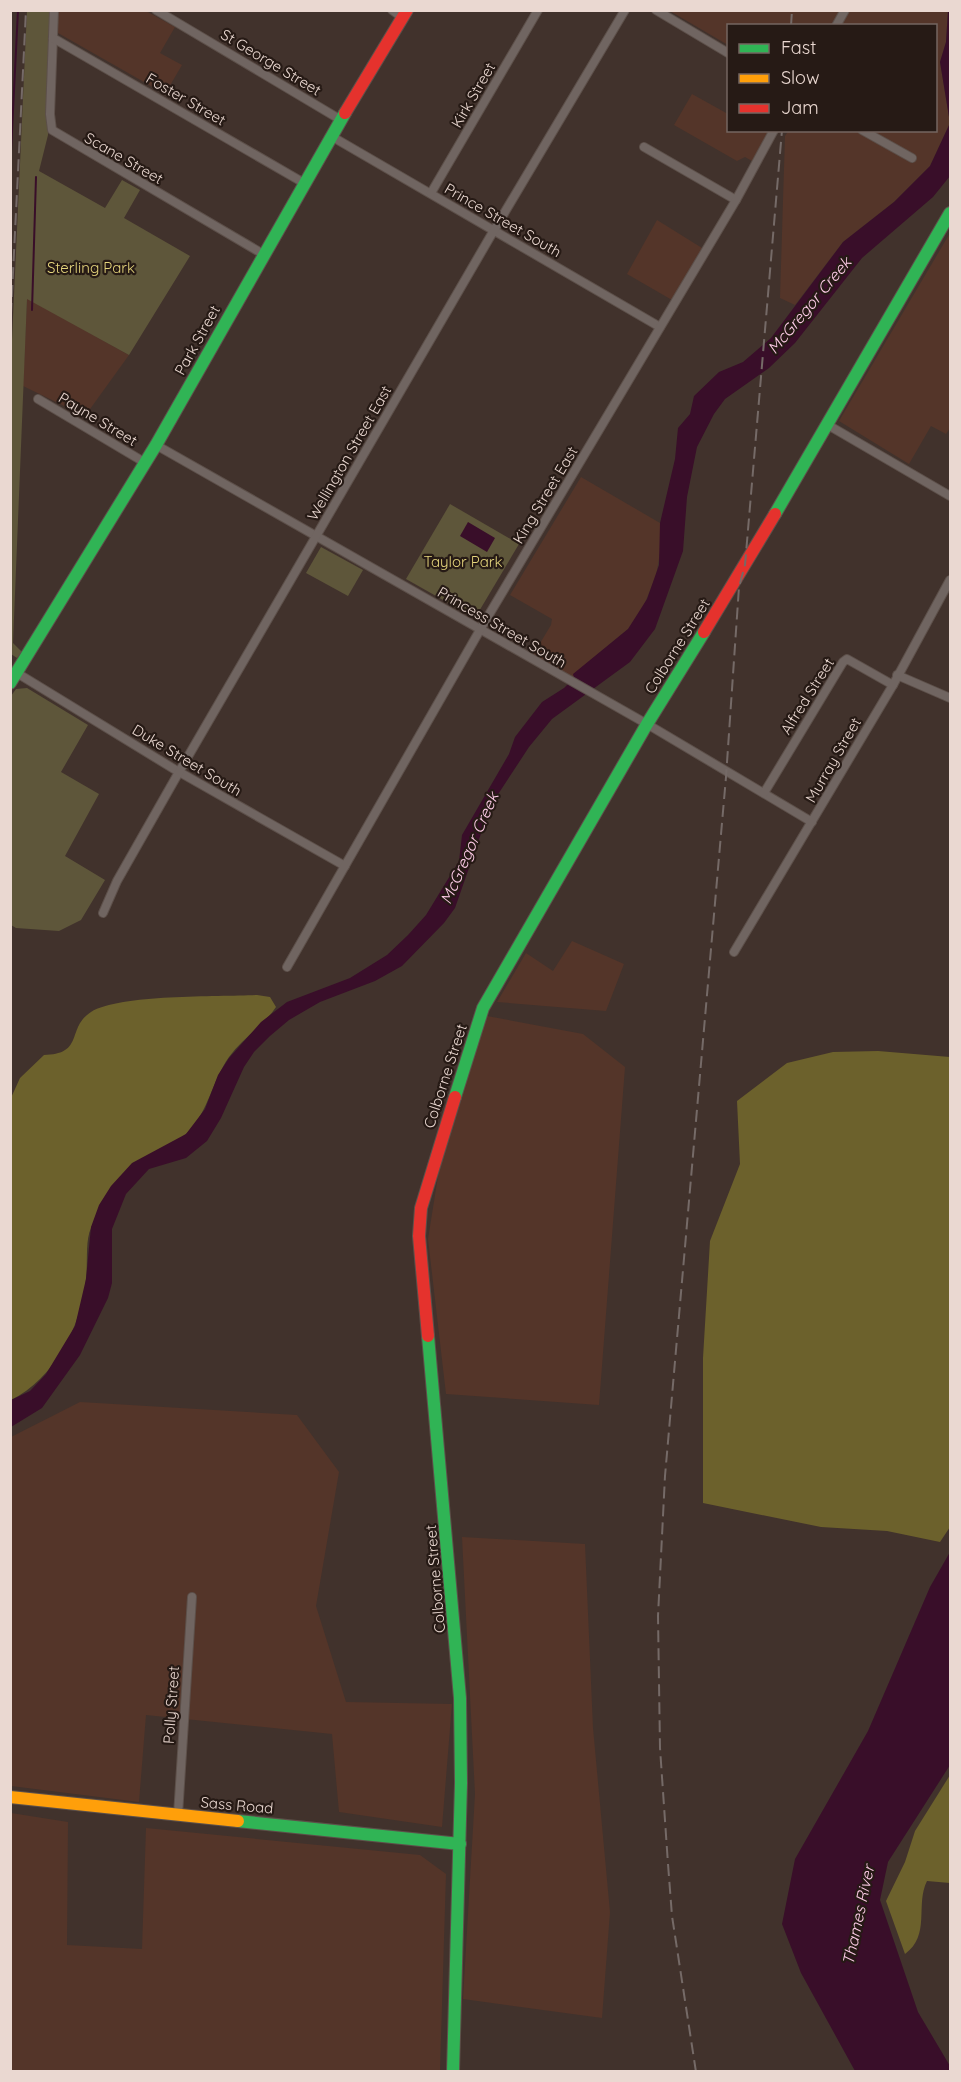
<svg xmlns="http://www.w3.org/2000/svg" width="961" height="2082" viewBox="0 0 961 2082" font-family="Quicksand,sans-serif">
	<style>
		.built { fill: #543529 }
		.green { fill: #5e563a }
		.forest { fill: #6c612c }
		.water { fill: #390e29 }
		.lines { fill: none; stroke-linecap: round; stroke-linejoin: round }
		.stream { stroke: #390e29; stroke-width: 2 }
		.street-casing { stroke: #5d504a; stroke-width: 10 }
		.fast-casing { stroke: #5d504a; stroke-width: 14 }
		.slow-casing { stroke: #5d504a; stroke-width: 14 }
		.jam-casing { stroke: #5d504a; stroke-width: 14 }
		.street { stroke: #706561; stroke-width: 8 }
		.fast { stroke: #30b455; stroke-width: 12 }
		.slow { stroke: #ff9f0a; stroke-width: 12 }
		.jam { stroke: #e5322d; stroke-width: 12 }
		.rail { stroke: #756a67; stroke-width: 2; stroke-dasharray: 12 6; stroke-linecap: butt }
		.labels { text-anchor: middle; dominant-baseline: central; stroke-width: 4.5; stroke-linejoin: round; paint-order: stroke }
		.street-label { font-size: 15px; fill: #ead8d1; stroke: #261a15 }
		.park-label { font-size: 15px; fill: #e6d67d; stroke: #261a15 }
		.water-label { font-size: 16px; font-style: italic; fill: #ffcde9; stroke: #261a15 }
	</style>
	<rect width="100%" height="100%" fill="#41322c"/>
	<g class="built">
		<polygon points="58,11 146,11 175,27 160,53 182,65 165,94 58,33"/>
		<polygon points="670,11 948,11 946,42 940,62 950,123 930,166 894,202 843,242 795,305 780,298 785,136 789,130 936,130 936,26 728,26 728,45"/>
		<polygon points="692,94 728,114 728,130 770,131 752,161 745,157 737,161 674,125"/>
		<polygon points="657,220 702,248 672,300 627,274"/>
		<polygon points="950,233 950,428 946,434 931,426 909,464 839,421"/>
		<polygon points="27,298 129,355 85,416 23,386"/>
		<polygon points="581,477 660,523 661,547 656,576 641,612 628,629 574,674 574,678 533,655 551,625 552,619 510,595"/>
		<polygon points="572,941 624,964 606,1011 497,1002 526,953 553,971"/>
		<polygon points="487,1016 583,1034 625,1067 599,1405 446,1394 428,1239 443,1145"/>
		<polygon points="80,1402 297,1415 339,1472 316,1606 346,1702 452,1704 442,1827 339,1812 332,1734 146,1715 139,1802 11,1786 11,1437"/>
		<polygon points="462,1537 585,1544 593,1728 610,1912 602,2018 463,1999 475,1794"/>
		<polygon points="11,1813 68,1822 67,1945 142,1949 146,1828 420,1855 446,1874 440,2071 11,2071"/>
	</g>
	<g class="green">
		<polygon points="27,11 51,11 48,135 39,171 105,208 122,180 140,190 124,218 190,256 129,355 27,299 13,643 22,652 17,658 11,654 11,361"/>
		<polygon points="450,504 519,544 475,618 406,579"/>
		<polygon points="321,547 363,570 348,596 306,573"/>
		<polygon points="27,688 88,725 61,772 99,794 65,856 105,880 81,920 59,931 16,928 11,925 11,696 16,689"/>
	</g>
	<g class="forest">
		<path d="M257,995L270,997L276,1007C264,1025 243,1038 229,1057C212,1081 209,1110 188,1132C180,1140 170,1143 161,1149C154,1154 93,1222 91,1228C85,1241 88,1263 86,1278C82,1326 54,1379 11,1400L10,1100L20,1078L44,1055C85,1054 66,1028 91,1012C120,994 219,997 257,995Z"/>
		<polygon points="878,1051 950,1057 950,1527 940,1542 887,1531 821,1527 703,1503 703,1358 710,1241 740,1164 737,1101 787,1063 833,1052"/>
		<path d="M950,1775V1883L927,1881C915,1905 931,1935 905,1954L886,1901L905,1862L915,1831Z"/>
	</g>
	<g class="water">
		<polygon points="948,11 950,11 950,176 933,197 862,258 795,343 769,368 725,399 714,414 697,447 687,497 683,551 655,629 630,662 552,719 529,747 491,805 455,908 444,923 402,966 375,981 320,1002 289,1020 270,1036 254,1052 244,1067 221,1118 207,1141 186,1158 149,1169 126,1194 112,1229 112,1283 108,1298 80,1355 42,1408 11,1427 11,1400 30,1391 46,1374 75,1326 86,1279 91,1227 99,1205 111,1186 132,1163 186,1134 205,1109 218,1075 229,1058 261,1022 287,1002 350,978 387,955 408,935 426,915 459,861 462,835 509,754 515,737 542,702 564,688 574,678 573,674 628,629 647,599 659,565 660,523 675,459 678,428 690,414 694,396 719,372 743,362 771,338 843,242 894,202 930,166 950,123 940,62 946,42"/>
		<polygon points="468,522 495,538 487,552 460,536"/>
		<polygon points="950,1552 950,1765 888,1862 880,1900 918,2012 950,2066 950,2071 855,2071 801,1973 782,1924 795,1859 868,1731 930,1587"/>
	</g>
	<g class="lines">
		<g class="stream">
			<polyline points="10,171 18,10"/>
			<polyline points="32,310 36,177"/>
		</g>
		<g class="street-casing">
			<g id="street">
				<polyline points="54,10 50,114 52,130 263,254"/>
				<polyline points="156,10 341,120"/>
				<polyline points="392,10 403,18"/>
				<polyline points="656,10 728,53"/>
				<polyline points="836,26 845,10"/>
				<polyline points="53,38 304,183"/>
				<polyline points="862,130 912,158"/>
				<polyline points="331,136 660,327"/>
				<polyline points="644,147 736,200"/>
				<polyline points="431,193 538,10"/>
				<polyline points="38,399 144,462"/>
				<polyline points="828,425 950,496"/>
				<polyline points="156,445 647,724 812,822"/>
				<polyline points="17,673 174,769 345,866"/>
				<polyline points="897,675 950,698"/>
				<polyline points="764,793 843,662 847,659 893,685"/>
				<polyline points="103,913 117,881 179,772 490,237 625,10"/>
				<polyline points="734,952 893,685 950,580"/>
				<polyline points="287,967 484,623 736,200 774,130"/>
				<polyline points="178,1815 192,1597"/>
			</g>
		</g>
		<g class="fast-casing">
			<g id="fast">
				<polyline points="775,514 950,213"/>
				<polyline points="10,683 156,445 345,113"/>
				<polyline points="455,1097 483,1008 647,724 704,632"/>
				<polyline points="428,1336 460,1698 461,1783 453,2072"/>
				<polyline points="238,1821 460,1844"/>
			</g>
		</g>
		<g class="slow-casing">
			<polyline id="slow" points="10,1797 238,1821"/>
		</g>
		<g class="jam-casing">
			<g id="jam">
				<polyline points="345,113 407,10"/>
				<polyline points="704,632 775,514"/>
				<polyline points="428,1336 419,1236 421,1208 455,1097"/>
			</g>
		</g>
		<use href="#street" class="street"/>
		<use href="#fast" class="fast"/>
		<use href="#slow" class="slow"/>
		<use href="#jam" class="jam"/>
		<g class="rail">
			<polyline points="791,26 792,10"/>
			<polyline points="10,333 26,10"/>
			<polyline points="696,2072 672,1916 668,1864 660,1748 658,1616 665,1476 726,777 739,587 745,565 782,130"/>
		</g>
	</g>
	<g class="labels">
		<g class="street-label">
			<text transform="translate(271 62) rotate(31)">St George Street</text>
			<text transform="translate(473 95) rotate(-60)">Kirk Street</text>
			<text transform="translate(186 99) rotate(30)">Foster Street</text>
			<text transform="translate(124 158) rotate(30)">Scane Street</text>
			<text transform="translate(503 220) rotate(30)">Prince Street South</text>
			<text transform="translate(197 340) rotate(-61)">Park Street</text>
			<text transform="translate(98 419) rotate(31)">Payne Street</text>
			<text transform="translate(349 453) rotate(-60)">Wellington Street East</text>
			<text transform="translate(545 495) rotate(-59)">King Street East</text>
			<text transform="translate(502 627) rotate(30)">Princess Street South</text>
			<text transform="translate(677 646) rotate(-58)">Colborne Street</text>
			<text transform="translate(807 696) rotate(-58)">Alfred Street</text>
			<text transform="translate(187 760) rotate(31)">Duke Street South</text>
			<text transform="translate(833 760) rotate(-60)">Murray Street</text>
			<text transform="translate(445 1076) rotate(-72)">Colborne Street</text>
			<text transform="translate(435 1579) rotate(-95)">Colborne Street</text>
			<text transform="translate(171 1705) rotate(-86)">Polly Street</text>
			<text transform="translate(237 1805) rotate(5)">Sass Road</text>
		</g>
		<g class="park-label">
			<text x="91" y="267">Sterling Park</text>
			<text x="463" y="561">Taylor Park</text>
		</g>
		<g class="water-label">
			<text transform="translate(809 305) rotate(-50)">McGregor Creek</text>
			<text transform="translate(469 848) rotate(-66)">McGregor Creek</text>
			<text transform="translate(858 1915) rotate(-78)">Thames River</text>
		</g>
	</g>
	<rect width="961" height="2082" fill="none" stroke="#ead8d1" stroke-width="24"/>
	<rect x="727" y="24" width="210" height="108" fill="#261a15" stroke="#746660" stroke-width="1.5"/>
	<rect x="739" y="44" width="30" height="9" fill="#30b455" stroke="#746660" stroke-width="1.5"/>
	<text x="781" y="54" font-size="18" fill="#ead8d1">Fast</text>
	<rect x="739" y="74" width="30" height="9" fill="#ff9f0a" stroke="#746660" stroke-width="1.5"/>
	<text x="781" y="84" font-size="18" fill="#ead8d1">Slow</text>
	<rect x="739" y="104" width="30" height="9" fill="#e5322d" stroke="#746660" stroke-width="1.5"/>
	<text x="781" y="114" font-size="18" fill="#ead8d1">Jam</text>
</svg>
